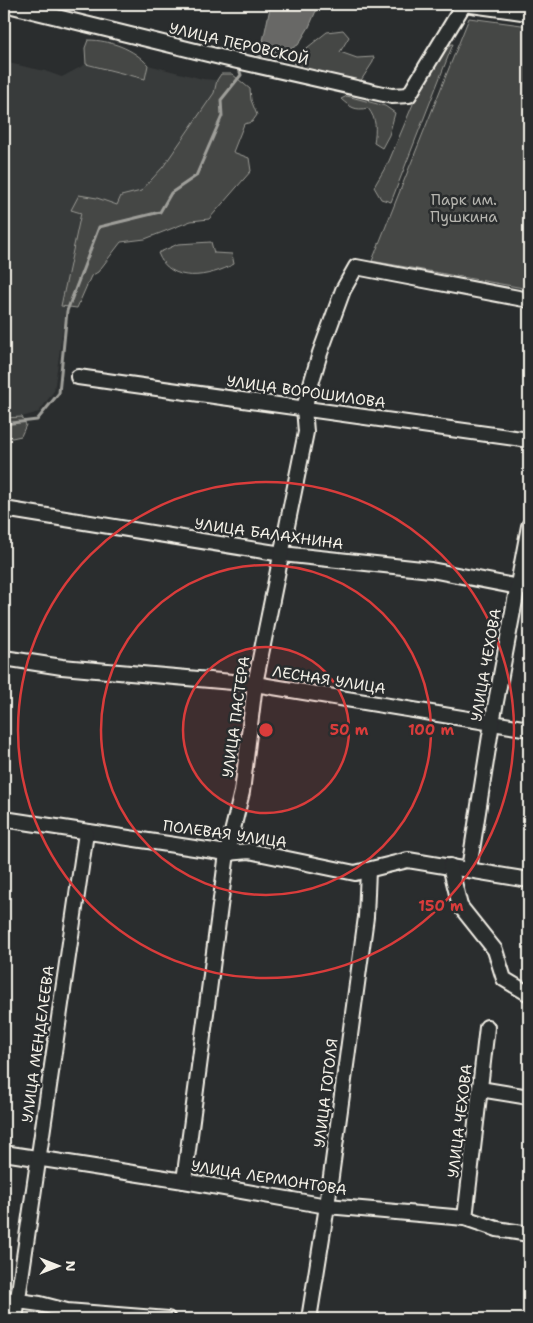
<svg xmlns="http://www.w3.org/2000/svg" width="533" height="1323" viewBox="0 0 533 1323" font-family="'Shantell Sans',sans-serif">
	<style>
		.built { fill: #373a3a }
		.green { fill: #444645; stroke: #9c9c96 }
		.water { fill: #676866; stroke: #9f9f9a }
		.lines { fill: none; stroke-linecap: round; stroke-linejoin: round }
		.stream { stroke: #9f9f9a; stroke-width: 3 }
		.minor-casing { stroke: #f4f1e8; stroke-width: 18 }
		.minor { stroke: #2a2d2e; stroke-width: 14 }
		.ring { fill: none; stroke: #d93c3b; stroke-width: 2.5 }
		.labels { text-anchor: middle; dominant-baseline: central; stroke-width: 5; stroke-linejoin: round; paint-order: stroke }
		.street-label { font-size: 15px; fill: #f4f1e8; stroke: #2a2d2e }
		.park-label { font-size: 15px; fill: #b6b5af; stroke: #2a2d2e }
		.centre { fill: #d93c3b; stroke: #2a2d2e; stroke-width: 2.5 }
		.ring-label { font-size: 15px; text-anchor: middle; font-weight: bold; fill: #d93c3b; stroke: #2a2d2e; stroke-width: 5; stroke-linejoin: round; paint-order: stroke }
	</style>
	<rect width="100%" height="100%" fill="#2a2d2e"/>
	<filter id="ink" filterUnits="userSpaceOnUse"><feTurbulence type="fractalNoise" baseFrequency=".02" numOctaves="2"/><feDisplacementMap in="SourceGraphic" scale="10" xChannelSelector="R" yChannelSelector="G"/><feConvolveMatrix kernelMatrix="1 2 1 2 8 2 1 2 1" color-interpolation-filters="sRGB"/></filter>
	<g filter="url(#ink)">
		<polygon class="built" points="4,62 45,71 62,77 86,64 144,78 148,65 203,79 217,80 214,93 163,167 141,191 124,197 118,205 97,198 72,211 81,213 61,306 66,307 54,391 39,412 22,417 4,418"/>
		<g class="green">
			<polygon points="469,18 529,26 529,289 372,261"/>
			<polygon points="343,30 349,37 340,52 357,58 374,57 373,62 358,85 293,67 298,55 327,32"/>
			<path d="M88,40C110,40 134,49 148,65L145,79L86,64L85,48Z"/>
			<polygon points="453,44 391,202 381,199 374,187 389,161 413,104 446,45"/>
			<polygon points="221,74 232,74 250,89 251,100 257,115 252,122 244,124 233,152 249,158 251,171 209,219 191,221 145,239 121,242 98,272 91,276 77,308 61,306 81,213 71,210 79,195 97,198 117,205 121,196 141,191 163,167 214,93 217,80"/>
			<path d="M347,96L385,106L395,113L389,135L382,148L374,143C376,128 377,120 368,108C355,111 350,107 341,99Z"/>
			<path d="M211,242L214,253L232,254L234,264C210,277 170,285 158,253L178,244Z"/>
			<polygon points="22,417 26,425 21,436 12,438 4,435 4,418"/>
		</g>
		<polygon class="water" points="268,4 319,4 309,27 298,45 277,56 263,41 270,8"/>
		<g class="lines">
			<g class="stream">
				<polyline points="253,58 271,54 274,50"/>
				<polyline points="4,424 37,420 59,393 67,311 99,227 160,212 171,193 196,176 222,116 221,100 241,75 239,69"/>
			</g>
			<g class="minor-casing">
				<g id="minor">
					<polyline points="4,4 224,58 392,96 409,95 464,4"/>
					<polyline points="464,4 529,13"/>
					<polyline points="78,377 529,440"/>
					<polyline points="4,509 282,554 431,570 529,589"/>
					<polyline points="4,658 62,667 255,684 529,729"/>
					<polyline points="4,819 227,853 249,851 355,873 408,860 529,880"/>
					<polyline points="450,866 460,906 495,950 504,979 529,994"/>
					<polyline points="469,869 492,723 529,526"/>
					<polyline points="480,1089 529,1097"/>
					<polyline points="4,1153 184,1181 327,1206 465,1218 497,1229 529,1234"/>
					<polyline points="184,1181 227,853 242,792 255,684 306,432 304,408 320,353 343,290 356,267 529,300"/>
					<polyline points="465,1218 487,1027"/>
					<polyline points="4,1299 40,1304 67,1311 168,1319"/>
					<polyline points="15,1319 86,833"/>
					<polyline points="309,1319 327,1206 366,917 368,870"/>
				</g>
			</g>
			<use href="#minor" class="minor"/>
		</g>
	</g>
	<circle cx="266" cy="730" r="83" fill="#d93c3b" fill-opacity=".12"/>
	<g class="ring">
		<circle cx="266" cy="730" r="83"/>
		<circle cx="266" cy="730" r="165"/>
		<circle cx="266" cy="730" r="248"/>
	</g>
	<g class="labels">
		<g class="street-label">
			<text transform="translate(239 44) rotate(13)">УЛИЦА ПЕРОВСКОЙ</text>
			<text transform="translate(306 392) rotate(8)">УЛИЦА ВОРОШИЛОВА</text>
			<text transform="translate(269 534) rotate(8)">УЛИЦА БАЛАХНИНА</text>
			<text transform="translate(486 665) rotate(-80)">УЛИЦА ЧЕХОВА</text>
			<text transform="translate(329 680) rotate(9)">ЛЕСНАЯ УЛИЦА</text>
			<text transform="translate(236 717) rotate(-82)">УЛИЦА ПАСТЕРА</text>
			<text transform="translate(225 834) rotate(8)">ПОЛЕВАЯ УЛИЦА</text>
			<text transform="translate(38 1044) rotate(-82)">УЛИЦА МЕНДЕЛЕЕВА</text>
			<text transform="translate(326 1093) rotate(-83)">УЛИЦА ГОГОЛЯ</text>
			<text transform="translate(460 1121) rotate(-83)">УЛИЦА ЧЕХОВА</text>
			<text transform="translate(269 1178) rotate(9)">УЛИЦА ЛЕРМОНТОВА</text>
		</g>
		<g class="park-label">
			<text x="464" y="200">Парк им.<tspan x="464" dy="17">Пушкина</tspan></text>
		</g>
	</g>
	<circle cx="266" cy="730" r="8" class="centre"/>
	<g class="ring-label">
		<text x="349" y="735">50 m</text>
		<text x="431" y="735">100 m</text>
		<text x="441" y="911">150 m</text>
	</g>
	<rect width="533" height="1323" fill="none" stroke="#2a2d2e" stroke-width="20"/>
	<rect x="10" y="10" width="513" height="1303" fill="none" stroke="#f4f1e8" stroke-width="2" filter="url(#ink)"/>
	<g transform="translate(58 1266) rotate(90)" stroke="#2a2d2e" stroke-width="4" paint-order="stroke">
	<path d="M0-4L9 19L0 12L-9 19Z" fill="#f4f1e8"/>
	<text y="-8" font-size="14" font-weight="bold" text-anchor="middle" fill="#f4f1e8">N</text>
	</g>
</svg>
